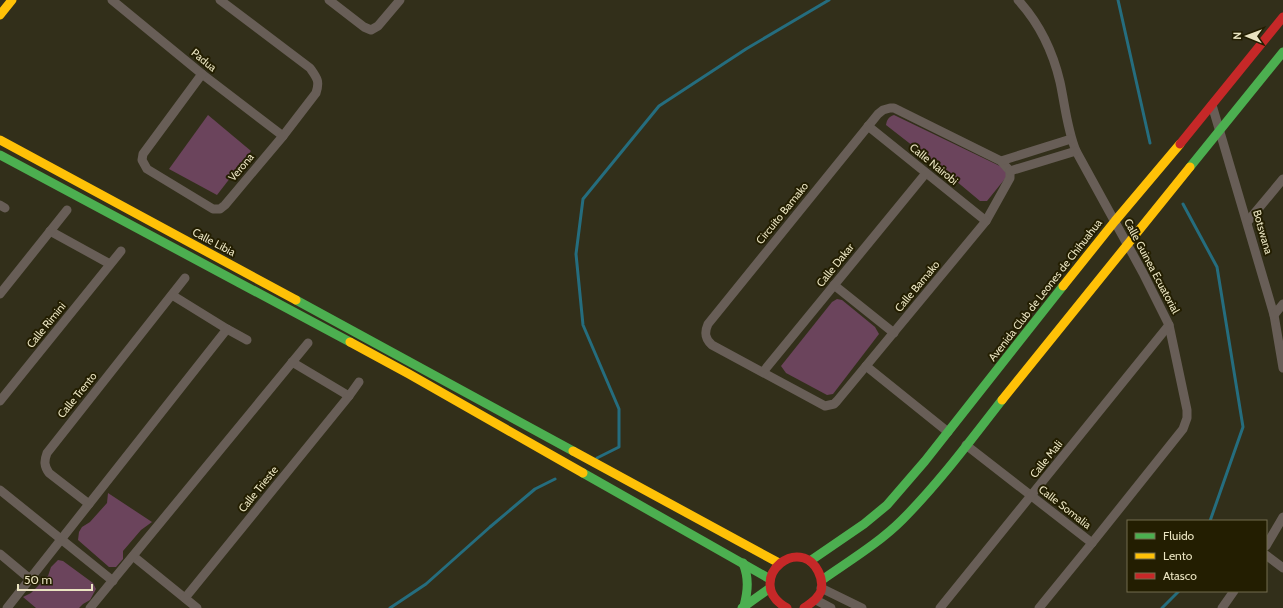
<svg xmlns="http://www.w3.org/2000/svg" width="1283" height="608" viewBox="0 0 1283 608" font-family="Cabin,sans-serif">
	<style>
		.green { fill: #6b445c }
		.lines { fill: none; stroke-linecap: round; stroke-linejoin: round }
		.stream { stroke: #256d7e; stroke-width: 3 }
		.street { stroke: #685e57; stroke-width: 9 }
		.fast { stroke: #4caf50; stroke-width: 9 }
		.slow { stroke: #ffc107; stroke-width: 9 }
		.jam { stroke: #c62828; stroke-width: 9 }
		.labels { text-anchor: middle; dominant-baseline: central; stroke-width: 4; stroke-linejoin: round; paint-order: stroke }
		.street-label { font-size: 11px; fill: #eae4c1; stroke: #231e01 }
	</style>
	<rect width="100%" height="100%" fill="#322f1a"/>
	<g class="green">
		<polygon points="208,115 251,151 217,195 169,169"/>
		<path d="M894,115L1004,168L1008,175L987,201H980L931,160L886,125C887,120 888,117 894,115Z"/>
		<polygon points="837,299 842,300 875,327 879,334 833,394 827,395 786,373 781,366 832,302"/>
		<polygon points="108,493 152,522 141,530 123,551 123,559 116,567 109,567 78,540 79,532 82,527 90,522 107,503"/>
		<polygon points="58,560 63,561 93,583 96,589 90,600 83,604 79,608 36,608 23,597 31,593 48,576 51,567"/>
	</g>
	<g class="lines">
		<g class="stream">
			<polyline points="1118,0 1150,143"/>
			<polyline points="1183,204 1217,267 1243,427 1210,521"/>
			<polyline points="597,458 619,447 619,409 583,325 576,254 583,199 659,106 746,49 829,0"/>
			<polyline points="390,608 426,584 490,527 535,489 555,479"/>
			<polyline points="1162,608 1179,591"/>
		</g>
		<g class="street">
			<polyline points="112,0 202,74 283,136"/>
			<polyline points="329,0 364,27 371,30 378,26 400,0"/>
			<path d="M1018,0C1039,23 1053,52 1060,82C1065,105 1067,129 1076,151L1143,273L1169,325L1187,410V418L1183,429L1092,543L1039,608"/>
			<path d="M202,74L143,154L142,160L147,169L213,209H220L225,205L283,136L316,93C320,81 317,78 310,68L220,0"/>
			<polyline points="1212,105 1274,315 1283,368"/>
			<path d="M890,108H894L1001,161L1010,171V178L986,221L837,401L834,404L825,406L712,345C705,339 704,333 708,324L878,114L883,110Z"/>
			<polyline points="868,126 986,221"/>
			<polyline points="1001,161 1071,139"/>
			<polyline points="1010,171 1076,151"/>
			<polyline points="0,205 5,208"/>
			<polyline points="1248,221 1283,179"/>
			<polyline points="50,231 110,264"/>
			<polyline points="834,285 894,333"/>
			<polyline points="0,294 67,210"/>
			<polyline points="172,295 227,329 247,340"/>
			<polyline points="1274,315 1283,304"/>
			<polyline points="292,362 349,396"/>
			<polyline points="866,366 948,432"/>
			<polyline points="763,372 926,173"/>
			<polyline points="0,401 121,251"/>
			<polyline points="966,445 1092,543"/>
			<polyline points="0,490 113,581"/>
			<path d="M89,504L49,473C44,466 44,461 47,453L185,278"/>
			<polyline points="1266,546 1283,517"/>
			<polyline points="0,554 30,579"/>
			<polyline points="1266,555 1283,568"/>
			<polyline points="133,556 197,608"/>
			<polyline points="821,588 862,608"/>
			<polyline points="185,598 349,396 359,382"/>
			<polyline points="816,600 831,608"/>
			<polyline points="7,608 227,329"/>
			<polyline points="90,608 308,343"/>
			<polyline points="940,608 1169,325"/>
			<polyline points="1222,608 1234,591"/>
		</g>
		<g class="fast">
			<polyline points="0,155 350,342"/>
			<polyline points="1190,167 1283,52"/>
			<polyline points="296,300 573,451"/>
			<polyline points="583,473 770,579"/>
			<polyline points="810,561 864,524 887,505 925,461 1063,286"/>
			<path d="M743,563C749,578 748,590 744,606"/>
			<path d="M822,580C849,561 879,543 902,520C939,483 970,441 1002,400"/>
			<polyline points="742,608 770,588"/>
		</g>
		<g class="slow">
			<polyline points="0,15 12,0"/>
			<polyline points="0,140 296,300"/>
			<polyline points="1063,286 1115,221 1180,144"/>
			<polyline points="350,342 409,374 583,473"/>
			<polyline points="1002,400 1190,167"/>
			<polyline points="573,451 779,563"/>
		</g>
		<g class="jam">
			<polyline points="1180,144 1283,17"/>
			<path d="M787,608C778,603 770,596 770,584C770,568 787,553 804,558C816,562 824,578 821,591C818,599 811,603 804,608"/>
		</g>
	</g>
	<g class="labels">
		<g class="street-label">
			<text transform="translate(204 60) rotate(39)">Padua</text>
			<text transform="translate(934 164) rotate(39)">Calle Nairobi</text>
			<text transform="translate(241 167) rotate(-50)">Verona</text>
			<text transform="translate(782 213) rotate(-51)">Circuito Bamako</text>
			<text transform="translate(1263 232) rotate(74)">Botswana</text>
			<text transform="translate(214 242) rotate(28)">Calle Libia</text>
			<text transform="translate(835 265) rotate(-51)">Calle Dakar</text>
			<text transform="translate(1152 266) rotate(62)">Calle Guinea Ecuatorial</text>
			<text transform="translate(917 286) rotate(-50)">Calle Bamako</text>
			<text transform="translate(1045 290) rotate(-52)">Avenida Club de Leones de Chihuahua</text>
			<text transform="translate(46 325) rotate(-51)">Calle Rimini</text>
			<text transform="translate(77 395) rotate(-51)">Calle Trento</text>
			<text transform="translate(1046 459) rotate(-51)">Calle Mali</text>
			<text transform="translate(258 489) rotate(-51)">Calle Trieste</text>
			<text transform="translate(1065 507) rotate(38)">Calle Somalia</text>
		</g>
	</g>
	<rect x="1127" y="520" width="140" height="72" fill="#231e01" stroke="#736d4e"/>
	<rect x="1135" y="533" width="20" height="6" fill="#4caf50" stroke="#736d4e"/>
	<text x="1163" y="540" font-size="12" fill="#eae4c1">Fluido</text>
	<rect x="1135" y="553" width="20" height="6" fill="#ffc107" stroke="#736d4e"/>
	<text x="1163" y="560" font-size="12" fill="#eae4c1">Lento</text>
	<rect x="1135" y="573" width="20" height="6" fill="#c62828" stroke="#736d4e"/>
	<text x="1163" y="580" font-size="12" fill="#eae4c1">Atasco</text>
	<g transform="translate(1247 36) rotate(271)" stroke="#231e01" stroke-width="3" paint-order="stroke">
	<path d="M0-3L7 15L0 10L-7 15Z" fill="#eae4c1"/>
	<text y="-6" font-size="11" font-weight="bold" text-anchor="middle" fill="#eae4c1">N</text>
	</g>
	<path d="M18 584v6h74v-6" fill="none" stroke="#eae4c1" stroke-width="2"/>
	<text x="24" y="584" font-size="12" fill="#eae4c1" stroke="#231e01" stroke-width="3" paint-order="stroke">50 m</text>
</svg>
